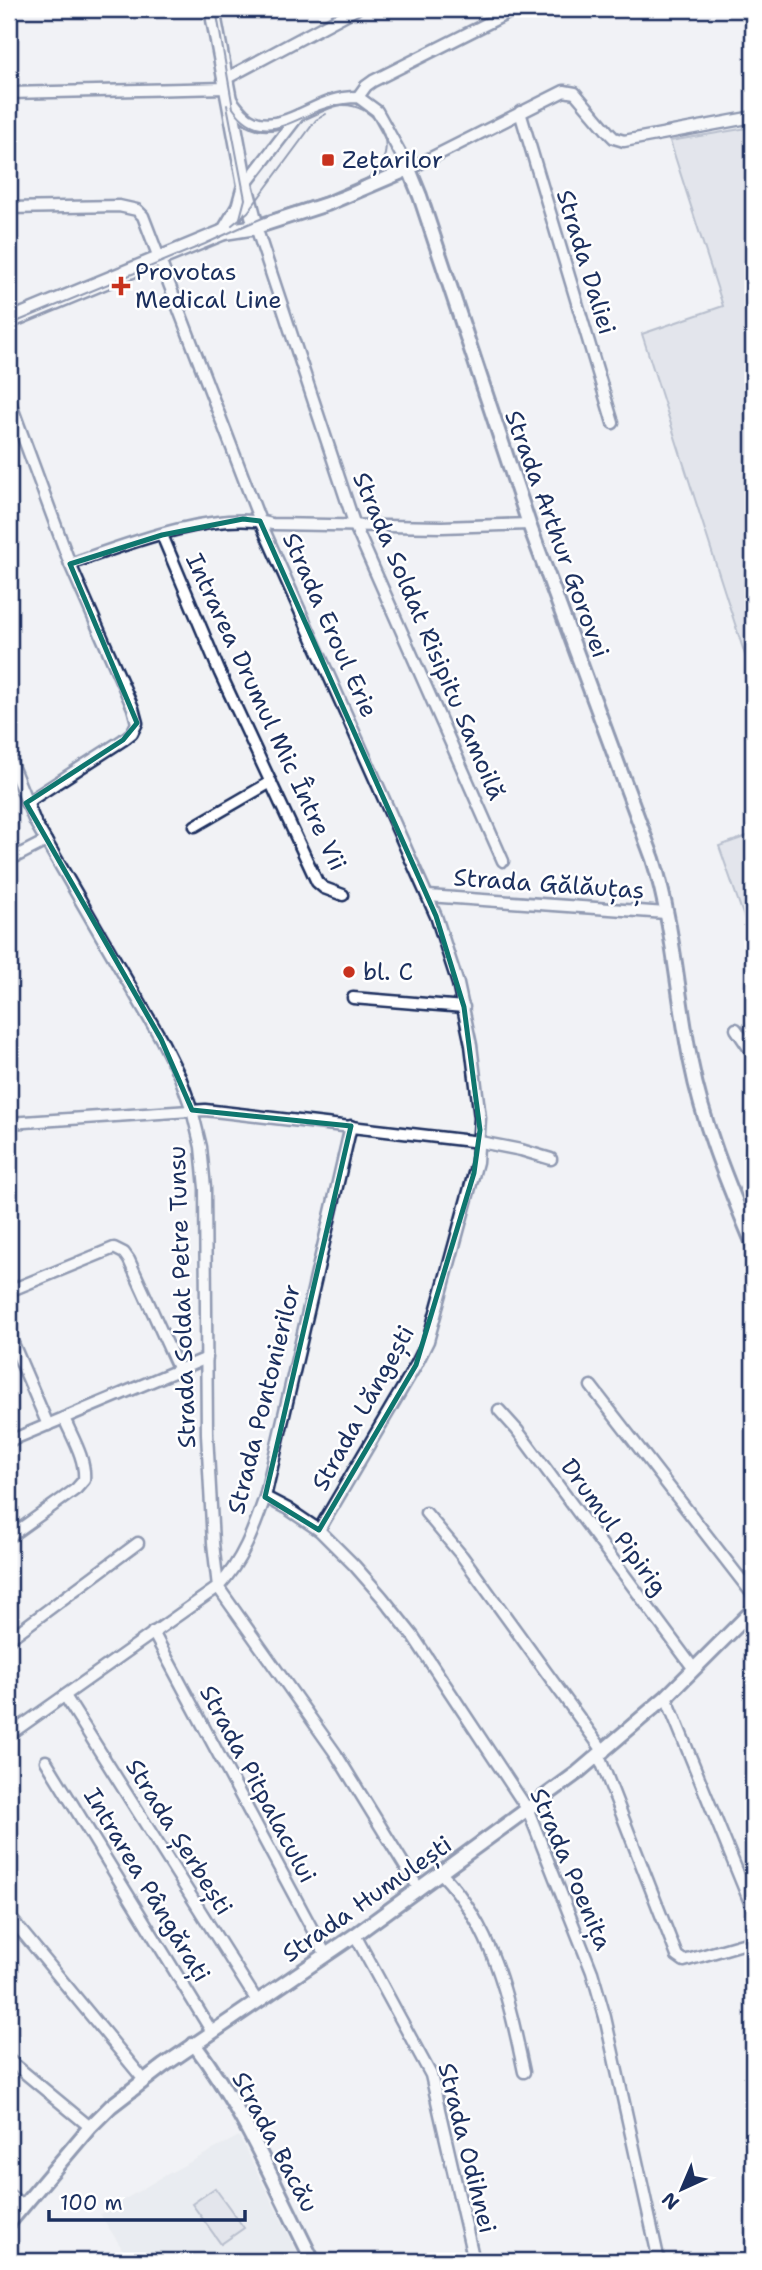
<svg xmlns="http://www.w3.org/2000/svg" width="762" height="2270" viewBox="0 0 762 2270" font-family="'Shantell Sans',sans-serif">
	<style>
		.built { fill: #e1e4ea }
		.green { fill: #d2d6df; stroke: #76829e; stroke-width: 2 }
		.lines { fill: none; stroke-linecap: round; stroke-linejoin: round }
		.minor-casing { stroke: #1b2f5e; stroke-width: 15 }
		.tertiary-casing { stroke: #1b2f5e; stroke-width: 18 }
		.secondary-casing { stroke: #1b2f5e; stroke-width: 19 }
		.minor { stroke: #fff; stroke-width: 10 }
		.tertiary { stroke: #fff; stroke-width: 12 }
		.secondary { stroke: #fff; stroke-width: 14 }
		.tram { stroke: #1b2f5e; stroke-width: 2 }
		.marked { fill: none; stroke: #0f766e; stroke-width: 5; stroke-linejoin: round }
		.poi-dot { fill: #c8321e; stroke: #fff; stroke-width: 2.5 }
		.labels { text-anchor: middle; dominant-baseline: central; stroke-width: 5; stroke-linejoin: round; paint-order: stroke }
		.poi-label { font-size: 24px; fill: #1b2f5e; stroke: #fff; text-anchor: start }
		.street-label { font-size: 24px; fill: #1b2f5e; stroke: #fff }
	</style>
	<rect width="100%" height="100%" fill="#f1f2f5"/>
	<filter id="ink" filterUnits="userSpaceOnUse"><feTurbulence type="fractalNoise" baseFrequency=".0143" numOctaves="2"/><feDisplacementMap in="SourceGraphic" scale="14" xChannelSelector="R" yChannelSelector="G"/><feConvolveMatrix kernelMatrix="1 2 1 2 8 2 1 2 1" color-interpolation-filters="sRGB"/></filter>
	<g filter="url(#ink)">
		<polygon class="built" points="239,2136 302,2261 130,2261 100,2214 164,2176"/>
		<g class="green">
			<polygon points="753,127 753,680 642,334 723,306 670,141"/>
			<polygon points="753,834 753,943 719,846"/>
			<polygon points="215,2188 244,2228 221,2244 192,2204"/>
		</g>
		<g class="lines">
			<g class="minor-casing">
				<g id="minor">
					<polyline points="225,79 356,9"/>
					<polyline points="9,93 227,88"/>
					<polyline points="358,97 366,86 373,81 516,9"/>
					<path d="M230,98C237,107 243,117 253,121C278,132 308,108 331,101C340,98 349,97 358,97L377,111L409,169L564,91L575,93L609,133L614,138L624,141L753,117"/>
					<polyline points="520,112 613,423"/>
					<polyline points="245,185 299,115"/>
					<polyline points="9,208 119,206 137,210 143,216 260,521 436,916 458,984 471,1045 480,1118 477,1162 428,1341 416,1365 319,1530"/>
					<polyline points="256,227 355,526 503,861"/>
					<polyline points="9,399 70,564 133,708 137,723 132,733 123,740 26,803"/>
					<polyline points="162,535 220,673 317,882 324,888 343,895"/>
					<path d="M70,564C124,545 216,509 272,524L442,527L529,524"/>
					<polyline points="9,758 35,822 161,1039 180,1077 192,1110 201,1147 205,1188 207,1434 213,1543 218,1587 336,1754 419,1889"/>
					<polyline points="195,826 271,782"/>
					<polyline points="9,860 46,841"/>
					<polyline points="428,896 666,913"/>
					<polyline points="353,998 464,1007"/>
					<polyline points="736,1029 753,1054"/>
					<polyline points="9,1123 205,1110 480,1142 521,1150 551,1159"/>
					<polyline points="9,1291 114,1248 124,1253 129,1260 179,1370"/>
					<polyline points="9,1334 48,1425"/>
					<polyline points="591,1386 753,1595"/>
					<polyline points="499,1410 517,1430 694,1669"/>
					<polyline points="9,1441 207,1358"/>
					<polyline points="265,1497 288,1509 319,1530 354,1565 382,1597 413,1636 528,1810 592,1972 605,2017 659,2261"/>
					<polyline points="426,1513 462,1556 604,1752"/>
					<path d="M9,1537L76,1489L84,1480C86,1459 72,1437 64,1418"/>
					<polyline points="153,1632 326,1955"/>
					<polyline points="9,1639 138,1543"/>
					<polyline points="65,1696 257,2001"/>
					<polyline points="666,1697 753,1910"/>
					<path d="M9,1735L218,1587C242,1562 254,1529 265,1497L351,1126"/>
					<polyline points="599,1756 677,1956 684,1961 753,1941"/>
					<polyline points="46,1761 212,2032"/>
					<path d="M441,1873C494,1928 509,2001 524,2072"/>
					<polyline points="9,1916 144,2080"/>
					<polyline points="355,1935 431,2075 474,2261"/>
					<polyline points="9,2060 90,2127"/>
					<polyline points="9,2195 23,2206"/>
				</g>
			</g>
			<g class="tertiary-casing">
				<g id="tertiary">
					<path d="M256,227L327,204L409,169L420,196L529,524L653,859C674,925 677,996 691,1063C703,1125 729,1186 753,1244"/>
					<path d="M194,2044C244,2110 276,2188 313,2261"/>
					<polyline points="9,2223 90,2127 111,2106 163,2066 355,1935 577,1773 666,1697 753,1610"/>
				</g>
			</g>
			<g class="secondary-casing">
				<g id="secondary">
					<polyline points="224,232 239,207 244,189"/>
					<polyline points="9,321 224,232 256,227 245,185 212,9"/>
				</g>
			</g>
			<use href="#minor" class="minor"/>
			<use href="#tertiary" class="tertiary"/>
			<use href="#secondary" class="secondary"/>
			<g class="tram">
				<polyline points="227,105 245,199 240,218"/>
				<polyline points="232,225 248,212 316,120 326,114"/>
				<path d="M9,325C74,298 139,271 205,244C229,233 253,221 278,212C301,203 360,189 375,172C394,153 386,123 363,110C318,85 272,164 233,108L216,9"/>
			</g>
		</g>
	</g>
	<path d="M0 0H762V2270H0ZM243,519L260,521L436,916L464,1007L480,1130L474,1173L416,1365L319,1530L265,1497L351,1126L192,1110L161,1039L26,803L123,740L137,723L70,564L162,535Z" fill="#f1f2f5" fill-opacity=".55" fill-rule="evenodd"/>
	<path class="marked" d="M243,519L260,521L436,916L464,1007L480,1130L474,1173L416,1365L319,1530L265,1497L351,1126L192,1110L161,1039L26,803L123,740L137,723L70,564L162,535Z"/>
	<g class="poi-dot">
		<rect x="321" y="153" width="14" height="14" rx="3.5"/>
		<path d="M117.5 275.5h7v7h7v7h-7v7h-7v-7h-7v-7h7z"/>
		<circle cx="349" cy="972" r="7"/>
	</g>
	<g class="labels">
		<g class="poi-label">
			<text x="342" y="160">Zețarilor</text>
			<text x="135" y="272">Provotas<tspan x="135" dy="28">Medical Line</tspan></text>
			<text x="363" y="972">bl. C</text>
		</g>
		<g class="street-label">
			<text transform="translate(586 262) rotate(73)">Strada Daliei</text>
			<text transform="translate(557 534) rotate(70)">Strada Arthur Gorovei</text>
			<text transform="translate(330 625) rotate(66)">Strada Eroul Erie</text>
			<text transform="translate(429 636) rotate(67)">Strada Soldat Risipitu Samoilă</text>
			<text transform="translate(266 712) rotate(65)">Intrarea Drumul Mic Între Vii</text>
			<text transform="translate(549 884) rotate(4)">Strada Gălăuțaș</text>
			<text transform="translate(182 1297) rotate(-92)">Strada Soldat Petre Tunsu</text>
			<text transform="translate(264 1399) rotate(-76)">Strada Pontonierilor</text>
			<text transform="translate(363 1408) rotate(-61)">Strada Lăngești</text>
			<text transform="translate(614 1527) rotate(54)">Drumul Pipirig</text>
			<text transform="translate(258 1784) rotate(62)">Strada Pitpalacului</text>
			<text transform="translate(179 1837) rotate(58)">Strada Șerbești</text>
			<text transform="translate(571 1869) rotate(67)">Strada Poenița</text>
			<text transform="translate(147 1885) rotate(59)">Intrarea Pângărați</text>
			<text transform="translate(367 1899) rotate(-35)">Strada Humulești</text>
			<text transform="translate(275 2142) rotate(62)">Strada Bacău</text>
			<text transform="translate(467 2148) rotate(76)">Strada Odihnei</text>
		</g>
	</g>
	<rect width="762" height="2270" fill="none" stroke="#fff" stroke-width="35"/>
	<rect x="18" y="18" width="727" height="2235" fill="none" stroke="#1b2f5e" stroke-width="2.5" filter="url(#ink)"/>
	<g transform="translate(682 2189) rotate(224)" stroke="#ffffff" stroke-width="5" paint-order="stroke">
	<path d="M0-5L12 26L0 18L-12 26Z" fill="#1b2f5e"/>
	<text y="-10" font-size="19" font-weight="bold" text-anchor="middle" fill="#1b2f5e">N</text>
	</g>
	<path d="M49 2210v10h196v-10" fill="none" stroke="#1b2f5e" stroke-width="3.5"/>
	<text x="60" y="2210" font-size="21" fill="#1b2f5e" stroke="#ffffff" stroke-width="5" paint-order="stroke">100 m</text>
</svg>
